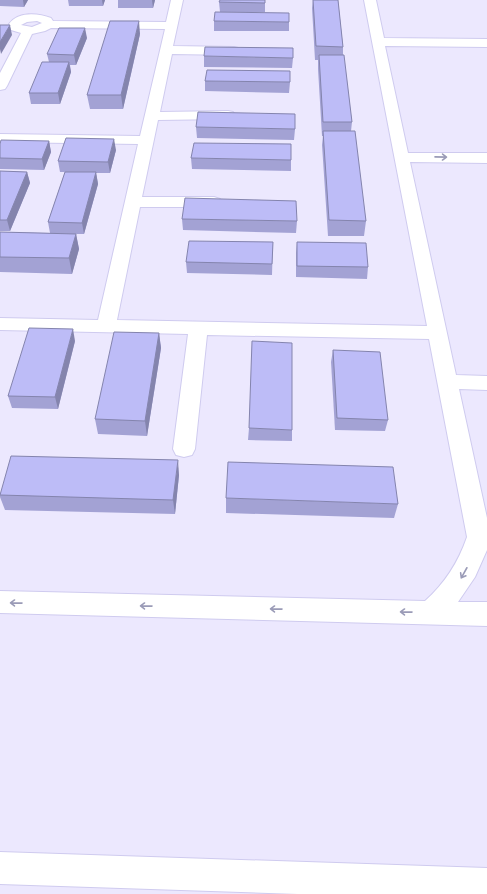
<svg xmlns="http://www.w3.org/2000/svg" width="487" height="894" viewBox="0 0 487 894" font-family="'PT Sans',sans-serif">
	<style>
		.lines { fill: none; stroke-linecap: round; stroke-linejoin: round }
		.minor-casing { stroke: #cfcbef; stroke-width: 2 }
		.minor { fill: #fff; fill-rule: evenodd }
		.wall { fill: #a3a2d4 }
		.shaded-wall { fill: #8484ad }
		.building { fill: #bdbcf7; stroke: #8484ad }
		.oneway { stroke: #9a9bb7 }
	</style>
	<rect width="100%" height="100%" fill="#ece8fe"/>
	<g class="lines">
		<g class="minor-casing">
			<g id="minor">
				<path d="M171,0H183L173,46L234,47L238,48L240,51L238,54L234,55L172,54L160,112L228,111L233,112L235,115L233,118L228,119L158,120L142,197H214L220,199L222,202L220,205L214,207H140L117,320L427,326L364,0H376L384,38L487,39V47L385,46L408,153H487V163L410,162L456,375L487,376V390L459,389L487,518V550L475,577L458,602H487V626L0,613V591L425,601C445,583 458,563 467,537L429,339L207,335L195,449L192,455L184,457L176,455L173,449L188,334L0,330V318L98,320L138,144L0,142V134L140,136L165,29L51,28L45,31L32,34L7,86L5,89L0,90V73L21,33L11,30L9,24C18,11 38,13 51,18L53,21L166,22ZM37,21L42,23L32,27L21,25L27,22Z"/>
				<polygon points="0,852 487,868 487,894 298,894 0,884"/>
			</g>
		</g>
		<use href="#minor" class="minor"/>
	</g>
	<g class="wall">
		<polygon points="0,0 28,0 24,7 0,6"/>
		<polygon points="68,0 105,0 103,6 69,6"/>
		<polygon points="118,0 155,0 153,8 118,8"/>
		<polygon points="265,0 265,12 220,12 219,2"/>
		<polygon points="313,0 338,0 343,47 343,55 352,122 351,131 366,221 364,236 328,236 322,145 323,136 322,136 318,69 318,60 315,60 312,8"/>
		<polygon points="214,21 289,22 289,31 214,31"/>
		<polygon points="140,34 123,109 90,109 87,95"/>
		<polygon points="87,38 76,65 70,65 71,72 60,104 31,104 29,93 49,62 47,54"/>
		<polygon points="204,56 293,58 292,68 204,67"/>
		<polygon points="205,81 290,82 289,93 205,91"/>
		<polygon points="196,127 295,129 294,140 197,138"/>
		<polygon points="49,141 51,152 44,170 0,169 0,144"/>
		<polygon points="116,150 110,173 96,173 98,184 84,234 76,234 79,249 72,274 0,272 0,232 50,233 48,222 65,172 60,172 58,161"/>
		<polygon points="191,158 291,160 291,171 192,169"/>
		<polygon points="0,171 27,172 30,183 10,231 0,231"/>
		<polygon points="182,219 297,221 296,233 183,230"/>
		<polygon points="273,242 272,275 187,273 186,262"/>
		<polygon points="297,242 368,267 367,279 296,277 296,253"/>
		<polygon points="159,333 161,348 147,436 98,434 95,419"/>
		<polygon points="75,341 58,409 12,408 8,396"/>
		<polygon points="333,350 388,420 385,431 335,430 331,362"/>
		<polygon points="249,428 292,430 292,441 248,440"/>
		<polygon points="179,475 175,514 5,510 0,497 0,493"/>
		<polygon points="226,498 398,504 394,518 226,513"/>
	</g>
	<g class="shaded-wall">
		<polygon points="23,0 28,0 24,7"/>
		<polygon points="102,0 105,0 103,6"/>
		<polygon points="152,0 155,0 153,8"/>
		<polygon points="139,21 140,34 123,109 121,95"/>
		<polygon points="10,25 12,35 1,54 0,49 0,42"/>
		<polygon points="85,28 87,38 76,65 74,55"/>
		<polygon points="69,62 71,72 60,104 58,93"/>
		<polygon points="114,139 116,150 110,173 108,162"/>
		<polygon points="49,141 51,152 44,170 42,159"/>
		<polygon points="27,172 30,183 10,231 7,220"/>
		<polygon points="96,172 98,184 84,234 82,223"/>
		<polygon points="76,234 79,249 72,274 69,258"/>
		<polygon points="73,329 75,341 58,409 55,397"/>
		<polygon points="159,333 161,348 147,436 145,421"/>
		<polygon points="178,460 179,475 175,514 173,500"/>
	</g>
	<g class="building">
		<polygon points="220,0 265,0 265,3 219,2"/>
		<polygon points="313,0 338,0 343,47 316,46"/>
		<polygon points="215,12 289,13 289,22 214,21"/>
		<polygon points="110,21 139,21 121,95 87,95"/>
		<polygon points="0,25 10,25 0,42"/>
		<polygon points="59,28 85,28 74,55 47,54"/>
		<polygon points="205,47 293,48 293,58 204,56"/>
		<polygon points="319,55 344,55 352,122 323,122"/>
		<polygon points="42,62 69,62 58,93 29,93"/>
		<polygon points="207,70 290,71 290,82 205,81"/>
		<polygon points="198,112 295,114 295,129 196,127"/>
		<polygon points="323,131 355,131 366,221 329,220"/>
		<polygon points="66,138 114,139 108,162 58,161"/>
		<polygon points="1,140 49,141 42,159 0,158 0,144"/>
		<polygon points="194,143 291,144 291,160 191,158"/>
		<polygon points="0,171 27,172 7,220 0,220"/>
		<polygon points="65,172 96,172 82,223 48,222"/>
		<polygon points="185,198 296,201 297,221 182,219"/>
		<polygon points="0,232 76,234 69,258 0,257"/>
		<polygon points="189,241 273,242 272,264 186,262"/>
		<polygon points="297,242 366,243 368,267 297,266"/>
		<polygon points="29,328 73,329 55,397 8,396"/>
		<polygon points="114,332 159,333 145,421 95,419"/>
		<polygon points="252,341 292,343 292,430 249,428"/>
		<polygon points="333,350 380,352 388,420 337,418"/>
		<polygon points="11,456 178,460 173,500 0,495"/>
		<polygon points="228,462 393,467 398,504 226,498"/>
	</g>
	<defs><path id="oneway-shaft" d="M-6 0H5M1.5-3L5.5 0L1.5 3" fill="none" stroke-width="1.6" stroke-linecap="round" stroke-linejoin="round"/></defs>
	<g class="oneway">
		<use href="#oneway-shaft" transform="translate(441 157) rotate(1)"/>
		<use href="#oneway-shaft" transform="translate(464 573) rotate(119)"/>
		<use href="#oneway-shaft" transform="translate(16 603) rotate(-179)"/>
		<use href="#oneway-shaft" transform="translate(146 606) rotate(-179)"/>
		<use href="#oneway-shaft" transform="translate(276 609) rotate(-179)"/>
		<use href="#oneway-shaft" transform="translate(406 612) rotate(-179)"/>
	</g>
</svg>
